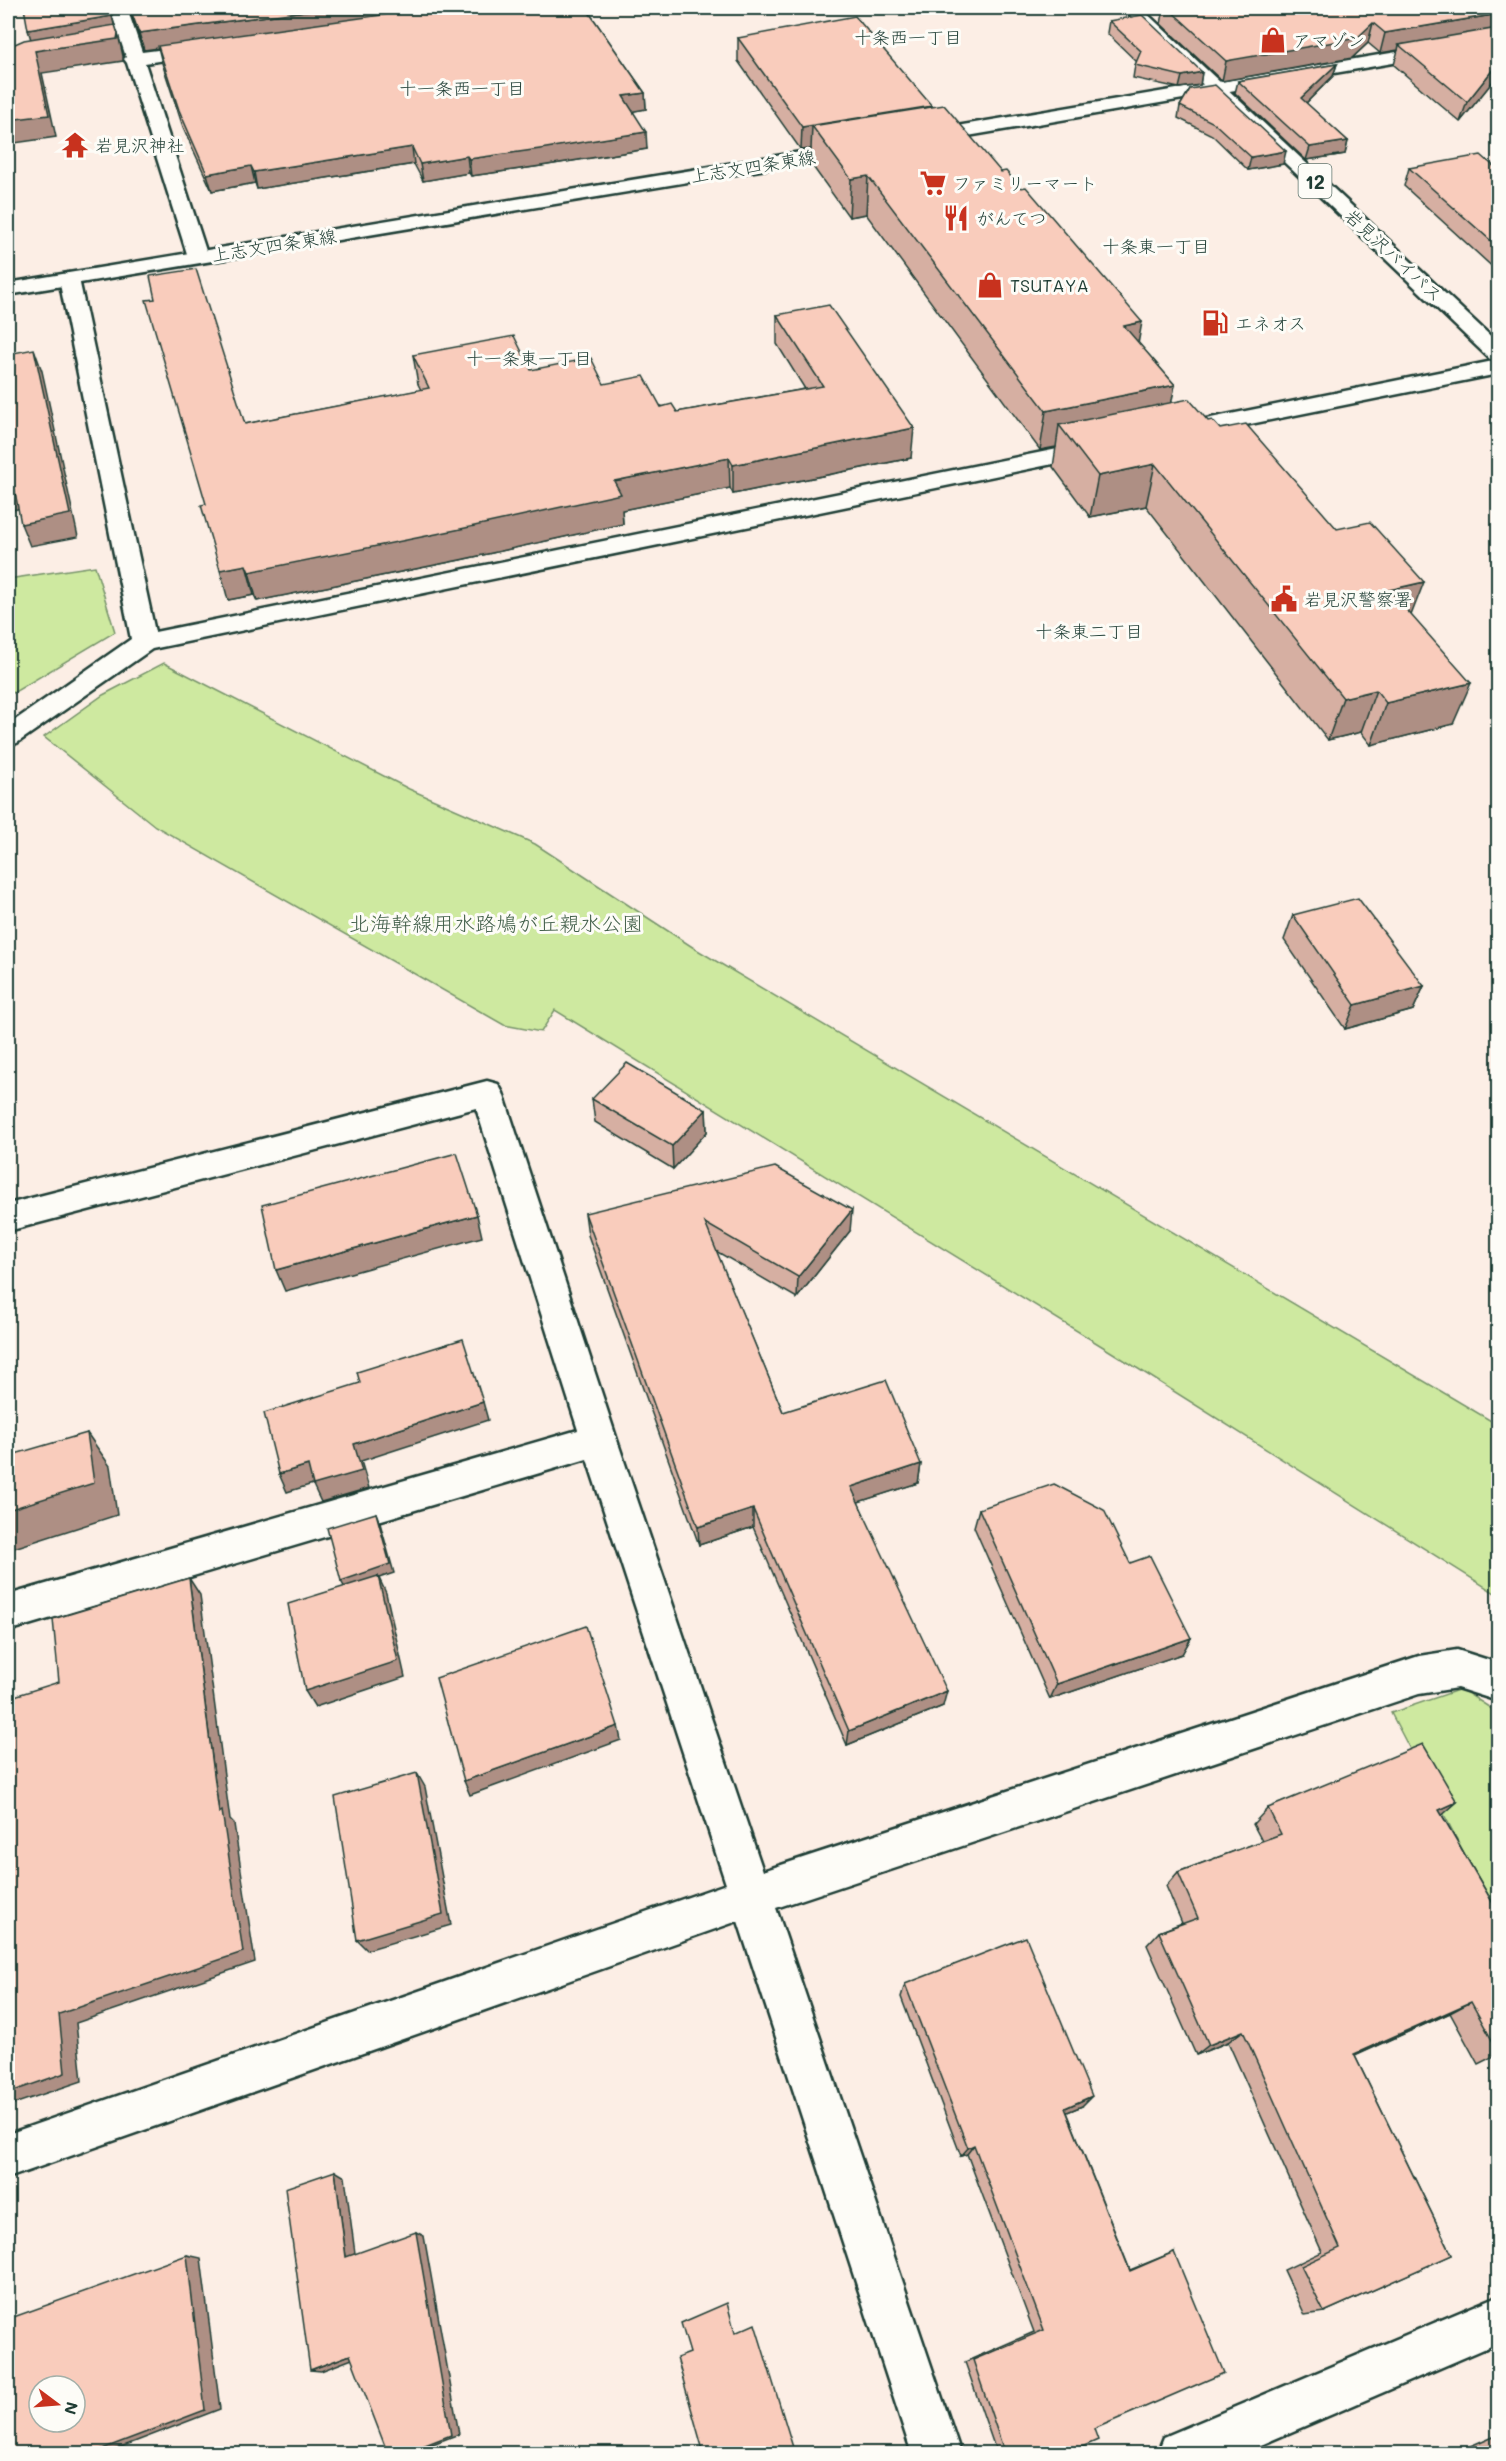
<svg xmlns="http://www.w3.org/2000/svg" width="1506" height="2461" viewBox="0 0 1506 2461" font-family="Mali,'Klee One',sans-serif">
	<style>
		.green { fill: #cee9a0; stroke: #76936a; stroke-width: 1.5 }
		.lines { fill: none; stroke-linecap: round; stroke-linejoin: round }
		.minor-casing { stroke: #1f3d34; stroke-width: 5 }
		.major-casing { stroke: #1f3d34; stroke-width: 5 }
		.highway-casing { stroke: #1f3d34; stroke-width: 5 }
		.minor { fill: #fdfcf7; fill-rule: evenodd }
		.major { fill: #fdfcf7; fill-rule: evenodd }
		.highway { fill: #fdfcf7; fill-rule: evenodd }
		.wall { fill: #d6afa2; stroke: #1f3d34; stroke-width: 1.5 }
		.shaded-wall { fill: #ae8f84; stroke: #1f3d34; stroke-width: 1.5 }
		.building { fill: #f9ccbc; stroke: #1f3d34; stroke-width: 1.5; fill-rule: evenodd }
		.labels { text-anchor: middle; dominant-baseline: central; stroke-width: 6; stroke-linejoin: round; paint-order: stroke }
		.far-neighbourhood-label { font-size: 18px; fill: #1f3d34; stroke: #fdfcf7 }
		.far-poi-label { font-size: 18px; fill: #1f3d34; stroke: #fdfcf7; text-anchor: start }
		.far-street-label { font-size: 18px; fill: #1f3d34; stroke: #fdfcf7 }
		.shield { fill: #fdfcf7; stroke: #62766e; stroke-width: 1.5 }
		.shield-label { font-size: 20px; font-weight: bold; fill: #1f3d34 }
		.park-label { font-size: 21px; fill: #425f4a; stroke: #fdfcf7 }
	</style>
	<rect width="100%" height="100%" fill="#fceee5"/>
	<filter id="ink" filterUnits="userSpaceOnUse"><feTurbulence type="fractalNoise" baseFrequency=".0167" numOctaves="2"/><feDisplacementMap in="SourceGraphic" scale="12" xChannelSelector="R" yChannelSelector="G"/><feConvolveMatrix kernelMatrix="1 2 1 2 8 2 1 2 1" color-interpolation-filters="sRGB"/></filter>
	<g filter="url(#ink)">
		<g class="green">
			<polygon points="95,566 115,632 8,696 8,579"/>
			<polygon points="164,663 409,789 535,844 694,948 1498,1425 1498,1595 1113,1353 555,1010 541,1032 504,1025 155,826 44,737 103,695"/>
			<polygon points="1461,1689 1498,1713 1498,1918 1391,1713"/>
		</g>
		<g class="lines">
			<g class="minor-casing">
				<g id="minor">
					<polygon points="110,8 127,8 142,52 205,44 211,45 214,49 211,53 205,54 145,63 208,257 205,261 191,261 188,257 127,63 124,59 126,57"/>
					<polygon points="69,273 76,275 79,279 155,632 1097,441 1105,443 1108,448 1105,453 1097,455 152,649 17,743 8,746 8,725 131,639 59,279 62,275"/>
					<polygon points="1498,360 1498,374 1171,440 1163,438 1160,433 1163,428 1171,426"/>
					<polygon points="487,1081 498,1084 503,1093 617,1440 763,1871 1419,1656 1457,1650 1498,1663 1498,1701 1457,1688 1419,1694 776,1908 961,2454 912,2454 738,1921 8,2178 8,2134 726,1884 587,1459 8,1631 8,1595 578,1430 476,1108 8,1231 8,1204"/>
					<polygon points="1498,2296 1498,2343 1240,2454 1157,2454 1164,2437"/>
				</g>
			</g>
			<g class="major-casing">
				<g id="major">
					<polygon points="1498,35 1498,45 921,144 914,142 912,138 914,134 921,132"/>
					<polygon points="855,143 862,145 865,149 862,153 8,295 8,283"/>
				</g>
			</g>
			<g class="highway-casing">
				<polygon id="highway" points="1123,8 1141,8 1498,343 1498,360 1490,359"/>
			</g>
			<use href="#minor" class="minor"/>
			<use href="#major" class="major"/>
			<use href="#highway" class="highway"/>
		</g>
		<g class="wall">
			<polygon points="129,8 586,8 645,93 646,109 633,111 647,149 541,166 471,176 469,173 423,181 414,164 257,189 255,183 212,191 183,127 162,63 158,47 144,50"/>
			<polygon points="1164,8 1498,8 1498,75 1460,122 1394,65 1398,50 1380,53 1368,43 1352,58 1222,81 1161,24"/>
			<polygon points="1109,21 1202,72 1200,85 1179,88 1133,78 1135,65 1137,62 1107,33"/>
			<polygon points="738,38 932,107 1175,385 1171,402 1208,421 1220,429 1411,615 1453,724 1371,745 1361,732 1328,740 1146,506 1090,517 1053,467 1056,447 1040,450 866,214 849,217 811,164 811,149 801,150 738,61"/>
			<polygon points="1337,64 1333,76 1306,103 1348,141 1345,154 1306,160 1235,93 1238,81"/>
			<polygon points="1190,89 1283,164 1248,170 1212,135 1178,118 1180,106"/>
			<polygon points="1409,168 1498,170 1498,272 1404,186"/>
			<polygon points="777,315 911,458 733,494 730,488 622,510 623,524 460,560 257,601 254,595 228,600 245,424 421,390 418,384 413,355 531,370 604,384 677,412 805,389 777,344"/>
			<polygon points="1293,915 1424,986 1413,1010 1345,1029 1284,940"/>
			<polygon points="592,1099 706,1110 707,1132 673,1169 595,1122"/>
			<polygon points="585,1213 850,1231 797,1298 716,1251 783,1412 921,1464 918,1483 858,1502 943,1706 847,1745 753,1527 699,1545 588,1235"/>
			<polygon points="979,1509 1130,1563 1191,1638 1182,1654 1050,1699 974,1527"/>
			<polygon points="1457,1802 1442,1815 1498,1912 1498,2054 1478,2064 1450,2013 1355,2056 1452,2255 1324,2312 1305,2315 1284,2270 1322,2252 1228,2042 1196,2055 1147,1945 1159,1932 1182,1923 1166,1886 1178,1872 1262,1841 1253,1824 1268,1808"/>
			<polygon points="905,1984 1082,2106 1067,2112 1130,2270 1174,2252 1094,2429 1066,2454 997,2454 965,2362 1034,2332 967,2154 961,2156 901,1997"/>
			<polygon points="1498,2434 1498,2454 1452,2454"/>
		</g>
		<g class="shaded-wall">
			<polygon points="327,8 449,8 144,50 139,33"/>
			<polygon points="1498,14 1498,33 1399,45 1398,50 1380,53 1385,33"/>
			<polygon points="112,16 116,32 33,46 28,30"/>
			<polygon points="1373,23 1368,43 1352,58 1222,81 1226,61"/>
			<polygon points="8,31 14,51 8,56"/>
			<polygon points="118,34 123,56 123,61 42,73 56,137 8,144 8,120 35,51"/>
			<polygon points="1498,63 1498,75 1460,122 1467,102"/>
			<polygon points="1337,64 1333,76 1298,111 1301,98"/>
			<polygon points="1202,72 1200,85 1179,88 1182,76"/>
			<polygon points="645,93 646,109 624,113 623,96"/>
			<polygon points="932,106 930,129 812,126 811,149 801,150 802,127"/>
			<polygon points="646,132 647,149 541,166 471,176 469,159"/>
			<polygon points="1348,141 1345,154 1306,160 1310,147"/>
			<polygon points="412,147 414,164 257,189 254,172"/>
			<polygon points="1286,151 1283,164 1248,170 1251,157"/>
			<polygon points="467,156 469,173 423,181 420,164"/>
			<polygon points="251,166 255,183 212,191 207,174"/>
			<polygon points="868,176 866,214 849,217 851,179"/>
			<polygon points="1142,322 1135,361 1124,326"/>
			<polygon points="34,349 42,371 78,537 30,546 21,524"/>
			<polygon points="1175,385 1167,425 1059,425 1056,447 1040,450 1046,411"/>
			<polygon points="914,428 911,458 733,494 733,465"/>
			<polygon points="729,458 730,488 622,510 623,524 460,560 257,601 249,572 614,481"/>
			<polygon points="1155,464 1146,506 1090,517 1098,476"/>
			<polygon points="14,486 22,508 8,511 8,487"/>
			<polygon points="246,565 254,595 228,600 220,570"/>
			<polygon points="1424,582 1408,623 1389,590"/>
			<polygon points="1471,683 1453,724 1371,745 1386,703"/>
			<polygon points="1376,690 1361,732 1328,740 1343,698"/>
			<polygon points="1424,986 1413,1010 1345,1029 1355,1005"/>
			<polygon points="706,1110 707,1132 673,1169 672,1146"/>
			<polygon points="852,1210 850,1231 797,1298 798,1277"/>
			<polygon points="477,1215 482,1237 285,1291 276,1270"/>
			<polygon points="483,1402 488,1420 361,1461 369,1488 321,1502 313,1485 354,1444"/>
			<polygon points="87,1433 110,1466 117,1515 8,1550 8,1510"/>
			<polygon points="921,1464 918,1483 849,1505 851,1487"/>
			<polygon points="308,1465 316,1483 287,1492 279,1474"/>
			<polygon points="753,1509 753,1527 699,1545 698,1527"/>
			<polygon points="376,1513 380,1523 394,1573 379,1578 386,1593 405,1677 315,1707 305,1691 346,1590 341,1581"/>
			<polygon points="189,1578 200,1595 230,1820 234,1824 255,1962 76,2023 82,2081 8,2106 8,2093 59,2014 219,1813"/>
			<polygon points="1191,1638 1182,1654 1050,1699 1057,1684"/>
			<polygon points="947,1691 943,1706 847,1745 849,1731"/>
			<polygon points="618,1726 621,1740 470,1795 464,1781"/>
			<polygon points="417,1773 425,1787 451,1925 367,1950 357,1940"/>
			<polygon points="1457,1802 1438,1819 1439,1810"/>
			<polygon points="1471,2002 1450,2013 1336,2064 1354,2054"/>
			<polygon points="1243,2031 1228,2042 1196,2055 1209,2045"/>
			<polygon points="1092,2096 1082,2106 1055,2117 1065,2108"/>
			<polygon points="974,2145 967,2154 961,2156 968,2148"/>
			<polygon points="335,2171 345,2177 356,2261 346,2257"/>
			<polygon points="416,2232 424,2236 459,2434 407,2454 402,2454"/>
			<polygon points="187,2255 201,2258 220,2409 103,2454 89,2454"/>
			<polygon points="350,2355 360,2356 321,2371 310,2370"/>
		</g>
		<g class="building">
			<polygon points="24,8 109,8 112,16 28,30"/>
			<polygon points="130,8 327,8 139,33"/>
			<polygon points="432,8 586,8 645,93 623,96 646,132 540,149 469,159 467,156 420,164 412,147 254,172 251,166 207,174 179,110 158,46"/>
			<polygon points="1168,8 1498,8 1498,14 1385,33 1373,23 1357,38 1226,61"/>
			<polygon points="1142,15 1202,72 1182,76 1135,65 1141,51 1109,21"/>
			<polygon points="855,16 932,106 802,127 738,38"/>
			<polygon points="115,25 118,34 117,39 35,51 49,115 8,120 8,47 24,40"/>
			<polygon points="1498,28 1498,63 1467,102 1399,45"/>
			<polygon points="1337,64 1301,98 1348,141 1310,147 1238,81"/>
			<polygon points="1215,85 1286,151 1251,157 1214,123 1180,106 1190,89"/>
			<polygon points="944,105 1001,172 1006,171 1021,188 1026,187 1142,322 1124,326 1175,385 1046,411 868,176 851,179 812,126"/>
			<polygon points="1481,155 1498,170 1498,247 1409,168"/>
			<polygon points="196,269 245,424 429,388 413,355 514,336 531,370 591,358 604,384 644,376 661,407 672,404 677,412 823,386 777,315 829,305 914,428 733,465 729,458 614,481 621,494 456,530 249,572 246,565 220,570 201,505 206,504 146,300 155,299 150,276"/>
			<polygon points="34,349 70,514 21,524 14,486 8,487 8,354"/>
			<polygon points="1189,399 1208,421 1212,420 1220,429 1246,424 1337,529 1370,522 1424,582 1389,590 1471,683 1386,703 1376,690 1343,698 1155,464 1098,476 1059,425"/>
			<polygon points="1358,898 1424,986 1355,1005 1293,915"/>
			<polygon points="627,1063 706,1110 672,1146 592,1099"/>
			<polygon points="457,1153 477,1215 276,1270 262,1205"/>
			<polygon points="775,1167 852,1210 798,1277 705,1223 783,1412 886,1380 921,1464 851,1487 947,1691 849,1731 753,1509 698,1527 585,1213"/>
			<polygon points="463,1339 483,1402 354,1444 362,1471 313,1485 308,1465 279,1474 264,1413 360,1383 357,1372"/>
			<polygon points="87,1433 94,1483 8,1510 8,1456"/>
			<polygon points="1054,1484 1104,1510 1130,1563 1150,1556 1191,1638 1057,1684 979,1509"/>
			<polygon points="376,1513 390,1564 341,1581 327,1528"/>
			<polygon points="378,1576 398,1661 305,1691 288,1604"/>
			<polygon points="189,1578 219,1813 222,1811 243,1952 59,2014 65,2073 8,2093 8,1698 59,1682 53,1619"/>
			<polygon points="586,1626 618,1726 464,1781 436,1678"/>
			<polygon points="1423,1744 1457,1802 1439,1810 1498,1912 1498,2051 1471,2002 1354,2054 1452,2255 1324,2312 1301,2266 1340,2248 1243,2031 1209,2045 1159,1932 1198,1918 1178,1872 1281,1834 1268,1808"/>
			<polygon points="417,1773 443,1914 357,1940 335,1797"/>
			<polygon points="1026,1937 1092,2096 1065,2108 1130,2271 1174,2252 1224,2373 1094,2429 1098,2440 1066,2454 1005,2454 973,2360 1044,2330 974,2145 968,2148 905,1984"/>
			<polygon points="335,2171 346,2257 416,2232 451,2435 402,2454 388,2454 350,2355 310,2370 285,2188"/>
			<path d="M187,2255L205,2410L89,2454H8V2319ZM39,2386H75V2422H39Z"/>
			<polygon points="727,2303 735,2333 755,2324 795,2454 704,2454 677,2358 690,2353 681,2323"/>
			<polygon points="1498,2443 1498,2454 1474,2454"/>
		</g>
	</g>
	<defs>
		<g id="shop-bare" transform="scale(2.07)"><path d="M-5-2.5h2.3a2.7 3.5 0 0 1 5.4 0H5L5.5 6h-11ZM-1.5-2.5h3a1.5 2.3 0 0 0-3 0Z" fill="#c8321e" stroke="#fdfcf7" stroke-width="2.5" paint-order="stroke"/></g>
		<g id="temple-bare" transform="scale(2.07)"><path d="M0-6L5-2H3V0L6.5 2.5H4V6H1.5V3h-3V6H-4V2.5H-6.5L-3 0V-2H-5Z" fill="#c8321e" stroke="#fdfcf7" stroke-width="2.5" paint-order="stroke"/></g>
		<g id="supermarket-bare" transform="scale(2.07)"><path d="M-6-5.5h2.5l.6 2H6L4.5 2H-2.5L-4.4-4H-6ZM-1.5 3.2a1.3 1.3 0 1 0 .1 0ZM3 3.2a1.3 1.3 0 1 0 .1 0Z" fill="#c8321e" stroke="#fdfcf7" stroke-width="2.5" paint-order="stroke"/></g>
		<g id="restaurant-bare" transform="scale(2.07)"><path d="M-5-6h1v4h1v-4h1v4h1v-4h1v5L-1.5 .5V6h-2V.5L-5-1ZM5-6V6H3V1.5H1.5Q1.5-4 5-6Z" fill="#c8321e" stroke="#fdfcf7" stroke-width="2.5" paint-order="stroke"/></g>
		<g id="fuel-bare" transform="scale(2.07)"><path d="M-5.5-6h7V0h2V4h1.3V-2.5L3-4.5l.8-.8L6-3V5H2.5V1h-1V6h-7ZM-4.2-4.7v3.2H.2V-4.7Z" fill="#c8321e" stroke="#fdfcf7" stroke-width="2.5" paint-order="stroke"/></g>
		<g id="civic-bare" transform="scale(2.07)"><path d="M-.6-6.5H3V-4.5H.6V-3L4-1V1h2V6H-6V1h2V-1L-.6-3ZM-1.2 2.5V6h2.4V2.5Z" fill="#c8321e" stroke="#fdfcf7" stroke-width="2.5" paint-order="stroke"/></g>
	</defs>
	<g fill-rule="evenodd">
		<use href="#shop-bare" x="1273" y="40"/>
		<use href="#temple-bare" x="75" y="145"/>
		<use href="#supermarket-bare" x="933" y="183"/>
		<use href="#restaurant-bare" x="956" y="218"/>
		<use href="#shop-bare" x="990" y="285"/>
		<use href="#fuel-bare" x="1215" y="323"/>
		<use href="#civic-bare" x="1284" y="599"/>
	</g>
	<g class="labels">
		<g class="far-neighbourhood-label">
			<text x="908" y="37">十条西一丁目</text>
			<text x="462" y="88">十一条西一丁目</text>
			<text x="1156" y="246">十条東一丁目</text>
			<text x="529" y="358">十一条東一丁目</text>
			<text x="1089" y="631">十条東二丁目</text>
		</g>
		<g class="far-poi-label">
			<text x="1293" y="40">アマゾン</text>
			<text x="95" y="145">岩見沢神社</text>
			<text x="953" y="183">ファミリーマート</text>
			<text x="976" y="218">がんてつ</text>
			<text x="1010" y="285">TSUTAYA</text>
			<text x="1235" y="323">エネオス</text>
			<text x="1304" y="599">岩見沢警察署</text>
		</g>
		<g class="far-street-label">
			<text transform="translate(753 166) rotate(-9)">上志文四条東線</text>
			<text transform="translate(274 245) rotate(-9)">上志文四条東線</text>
			<text transform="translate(1394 255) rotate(43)">岩見沢バイパス</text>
		</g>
		<rect class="shield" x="1298.5" y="164" width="33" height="34" rx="4.5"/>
		<g class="shield-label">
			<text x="1315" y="181">12</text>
		</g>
		<g class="park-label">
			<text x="496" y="922">北海幹線用水路鳩が丘親水公園</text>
		</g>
	</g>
	<rect width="1506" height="2461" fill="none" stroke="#fdfcf7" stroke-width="30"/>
	<rect x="15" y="15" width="1476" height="2431" fill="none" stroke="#1f3d34" stroke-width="2" filter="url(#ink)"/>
	<g transform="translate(57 2404) rotate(106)"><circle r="28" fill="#fdfcf7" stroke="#a4b0a9" stroke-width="1.5"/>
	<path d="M0-4.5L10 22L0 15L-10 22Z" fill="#c8321e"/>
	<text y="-9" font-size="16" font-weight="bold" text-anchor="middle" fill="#1f3d34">N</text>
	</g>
</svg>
